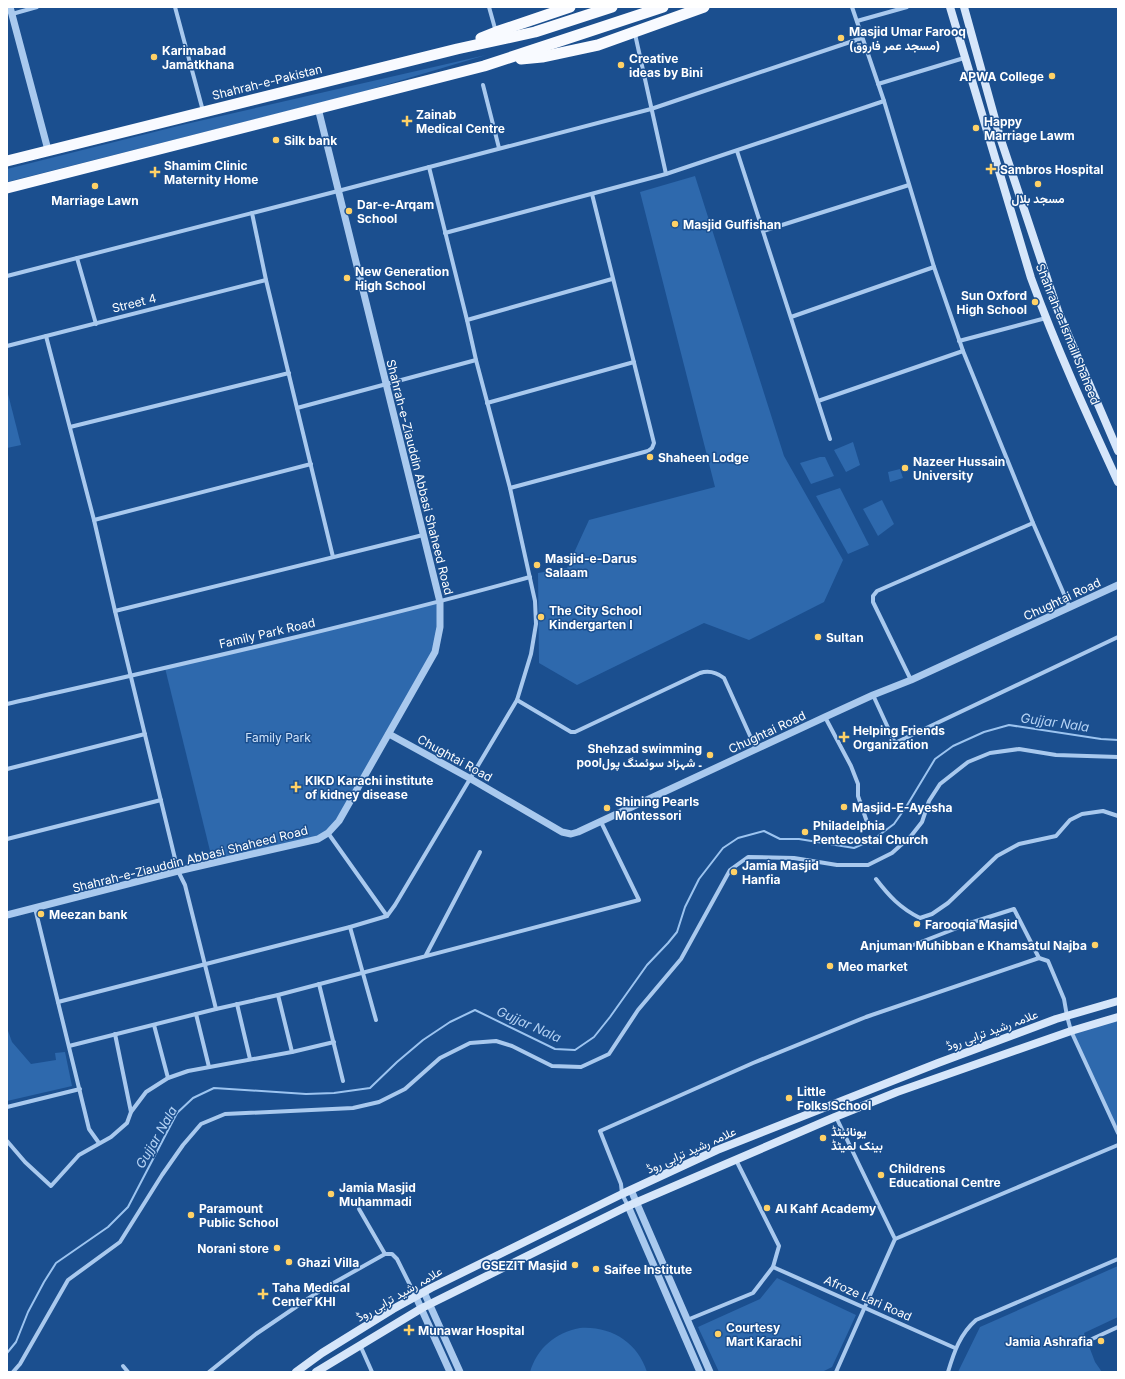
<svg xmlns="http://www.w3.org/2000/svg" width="1125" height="1379" viewBox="0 0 1125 1379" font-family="Inter,Vazirmatn,sans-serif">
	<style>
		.green { fill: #2e69ad }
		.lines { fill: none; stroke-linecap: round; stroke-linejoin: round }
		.stream { stroke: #9cc4f0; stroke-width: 2 }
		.minor { stroke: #a9c9ee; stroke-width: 4 }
		.tertiary { stroke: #a9c9ee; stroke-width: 7 }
		.secondary { stroke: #d6e6fa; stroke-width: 8 }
		.trunk { stroke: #f8faff; stroke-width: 11 }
		.poi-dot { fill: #ffd166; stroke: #1b4f8f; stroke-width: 1.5 }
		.labels { text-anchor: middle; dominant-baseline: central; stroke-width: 3; stroke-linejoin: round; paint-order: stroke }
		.poi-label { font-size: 12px; font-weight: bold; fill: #fff; stroke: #1b4f8f; text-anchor: start }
		.street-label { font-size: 12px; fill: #fff; stroke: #1b4f8f }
		.park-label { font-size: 12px; fill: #cfe3fa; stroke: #1b4f8f }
		.water-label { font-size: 13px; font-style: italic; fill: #b5d3f5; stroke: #1b4f8f }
	</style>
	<rect width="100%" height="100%" fill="#1b4f8f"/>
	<g class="green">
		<polygon points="486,55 355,94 7,182 7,169 186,124"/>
		<polygon points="695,176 784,456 843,560 824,602 749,640 704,623 577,685 539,663 538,573 567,568 589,520 715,487 640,192"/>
		<polygon points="7,390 21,445 7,448"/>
		<polygon points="853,442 860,465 846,472 834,450"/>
		<polygon points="820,457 825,457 834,476 811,484 800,463"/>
		<polygon points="900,469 903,478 890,482 888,472"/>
		<polygon points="840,488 869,545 848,554 816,496"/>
		<polygon points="882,500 894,524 878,536 863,509"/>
		<polygon points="440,602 435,652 339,821 328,833 213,863 165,668"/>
		<polygon points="1118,1017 1118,1133 1071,1031"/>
		<polygon points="7,1028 12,1042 31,1064 56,1060 55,1053 65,1052 72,1086 7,1101"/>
		<polygon points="1118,1266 1118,1317 1084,1333 1095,1362 1102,1372 958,1372 980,1327"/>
		<polygon points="777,1278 856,1315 832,1367 822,1372 719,1372 698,1327 760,1299"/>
		<path d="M580,1328C611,1326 637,1342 647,1372H530C537,1348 555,1333 580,1328Z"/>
	</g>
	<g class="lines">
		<polyline class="stream" points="7,1353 16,1342 28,1312 44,1282 56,1263 108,1227 128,1207 177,1113 193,1098 214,1088 306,1094 334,1093 370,1088 397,1062 423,1040 450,1022 475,1010 555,1049 575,1050 594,1037 610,1017 647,965 668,943 677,932 685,907 699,879 723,848 738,838 764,831 780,839 799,839 854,848 874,839 894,824 906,807 935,759 953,746 984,732 1009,725 1101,739 1118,740"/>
		<g class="minor">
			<polyline points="175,7 203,111"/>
			<polyline points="489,7 496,32"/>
			<polyline points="852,7 884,101 934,267 963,351 1033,523 1070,608"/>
			<polyline points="12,14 37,7"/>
			<polyline points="857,21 907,7"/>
			<polyline points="635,34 666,174"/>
			<polyline points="878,84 964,58"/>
			<polyline points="483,85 499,148"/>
			<polyline points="737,151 830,439"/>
			<polyline points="252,213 266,280 333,557"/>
			<polyline points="763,231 909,185"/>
			<polyline points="445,233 666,174 884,101"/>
			<polyline points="77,258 96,324"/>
			<polyline points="7,276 338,191 651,109 862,38"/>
			<polyline points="791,317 934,267"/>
			<polyline points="467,320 612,279"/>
			<polyline points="46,336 94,520 115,611 178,871 185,885 216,1009"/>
			<polyline points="959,341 1046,318"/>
			<polyline points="7,346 266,280"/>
			<polyline points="818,401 963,351"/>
			<polyline points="487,403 634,362"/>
			<polyline points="297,408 476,360"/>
			<polyline points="70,427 289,373"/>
			<polyline points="510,488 648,451 652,448 654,443 592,194"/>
			<polyline points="94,520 311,464"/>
			<polyline points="115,611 423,535"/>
			<polyline points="911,680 873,602 873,596 877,591 1033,523"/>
			<polyline points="873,695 895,743 1118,637"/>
			<path d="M517,700L571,732H575L700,673C709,670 716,672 724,678L756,749"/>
			<path d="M7,704C182,664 357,625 530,577"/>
			<polyline points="825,717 851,766 858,784 858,796 867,822"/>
			<polyline points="7,769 145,734"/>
			<polyline points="328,833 387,916"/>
			<polyline points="7,839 161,800"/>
			<path d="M876,879C889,896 900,908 920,918L932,914L948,903L997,856L1019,844L1056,836L1070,820L1082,814L1103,811L1118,816"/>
			<polyline points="35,908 89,1129 99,1143"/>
			<polyline points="350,927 376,1020"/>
			<polyline points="903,949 970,923 1014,909 1039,958 1048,961 1064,999 1067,1016 1071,1031 1118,1133"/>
			<polyline points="426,955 480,852"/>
			<polyline points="319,984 343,1081"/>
			<polyline points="278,995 292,1052"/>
			<polyline points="58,1002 350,927 387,916 395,905 517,700 531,654 536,624 535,601 510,488 476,360 467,320 429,167"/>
			<polyline points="237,1004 250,1059"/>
			<polyline points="196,1014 209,1067"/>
			<polyline points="154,1025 168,1078"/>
			<polyline points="115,1034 131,1112"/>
			<polyline points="69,1046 216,1009 278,995 639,900 601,822"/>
			<polyline points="7,1107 80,1089"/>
			<polyline points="836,1117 895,1239"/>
			<polyline points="7,1141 25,1162 51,1186 79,1155 111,1137 127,1123 131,1112 146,1092 168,1078 188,1071 292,1052 334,1042"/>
			<polyline points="628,1206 622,1194 621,1184 600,1131 753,1063 866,1017 1039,958"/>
			<polyline points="359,1209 385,1254"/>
			<polyline points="773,1267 955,1348"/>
			<polyline points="687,1320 753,1293 773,1267 779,1246 736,1160"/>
			<polyline points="1092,1339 1118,1327"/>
			<polyline points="360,1345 372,1372"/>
			<polyline points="123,1366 128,1372"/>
			<polyline points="13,1372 20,1364 68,1280 120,1242 162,1175 183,1145 201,1124 225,1114 353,1108 379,1102 405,1089 440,1058 470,1043 496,1041 512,1046 552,1066 581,1067 609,1054 638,1010 681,959 730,870 748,857 794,858 837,865 868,865 892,853 911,836 922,822 929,801 940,784 968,762 990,753 1019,749 1056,755 1118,757"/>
			<polyline points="209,1372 256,1334 321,1290 385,1254 392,1254 397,1259 416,1297"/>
			<polyline points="836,1372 895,1239 1118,1145"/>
			<path d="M948,1372C954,1352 960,1334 976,1320L1118,1259"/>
		</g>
		<g class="tertiary">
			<polyline points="10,7 48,150"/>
			<polyline points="389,734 471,779 562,832 571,834 578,832 825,717 873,695 911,680 1118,585"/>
			<polyline points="7,915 178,871 318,839 328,833 339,821 435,652 440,627 440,602 318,108"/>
			<polyline points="631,1190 710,1372"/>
			<polyline points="628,1206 700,1372"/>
			<polyline points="424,1292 460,1372"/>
			<polyline points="416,1297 450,1372"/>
		</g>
		<g class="secondary">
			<path d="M950,7L1031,278C1056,347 1087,415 1118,482"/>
			<polyline points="964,7 1000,137 1058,311 1118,451"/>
			<polyline points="296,1372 322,1353 393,1309 431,1288 622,1194 717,1150 938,1063 1056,1019 1118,1001"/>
			<polyline points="316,1372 422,1308 628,1206 835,1117 897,1092 1071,1031 1118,1017"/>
		</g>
		<g class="trunk">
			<polyline points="481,38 496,32 570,7"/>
			<polyline points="521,59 542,57 598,45 704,7"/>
			<polyline points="7,161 457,49 535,32 612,7"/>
			<polyline points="7,188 484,66 663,7"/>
		</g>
	</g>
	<g class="poi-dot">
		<circle cx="841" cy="38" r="4"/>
		<circle cx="154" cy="57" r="4"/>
		<circle cx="621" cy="65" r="4"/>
		<circle cx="1052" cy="76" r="4"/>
		<path d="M405 115h4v4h4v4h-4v4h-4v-4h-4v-4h4z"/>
		<circle cx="976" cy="128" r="4"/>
		<circle cx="276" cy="140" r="4"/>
		<path d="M989 163h4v4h4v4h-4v4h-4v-4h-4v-4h4z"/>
		<path d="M153 166h4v4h4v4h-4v4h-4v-4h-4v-4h4z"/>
		<circle cx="1038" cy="184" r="4"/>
		<circle cx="95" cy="186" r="4"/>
		<circle cx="349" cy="211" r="4"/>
		<circle cx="675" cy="224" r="4"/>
		<circle cx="347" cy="278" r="4"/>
		<circle cx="1035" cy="302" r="4"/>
		<circle cx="650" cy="457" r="4"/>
		<circle cx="905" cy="468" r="4"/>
		<circle cx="537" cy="565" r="4"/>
		<circle cx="541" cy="617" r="4"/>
		<circle cx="818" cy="637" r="4"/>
		<path d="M842 731h4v4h4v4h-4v4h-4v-4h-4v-4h4z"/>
		<circle cx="710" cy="755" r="4"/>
		<path d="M294 781h4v4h4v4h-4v4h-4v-4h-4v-4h4z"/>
		<circle cx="844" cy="807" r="4"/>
		<circle cx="607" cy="808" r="4"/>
		<circle cx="805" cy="832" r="4"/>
		<circle cx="734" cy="872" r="4"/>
		<circle cx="41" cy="914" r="4"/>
		<circle cx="917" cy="924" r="4"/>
		<circle cx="1095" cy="945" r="4"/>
		<circle cx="830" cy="966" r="4"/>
		<circle cx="789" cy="1098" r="4"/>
		<circle cx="823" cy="1138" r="4"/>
		<circle cx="881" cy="1175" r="4"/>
		<circle cx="331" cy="1194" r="4"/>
		<circle cx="767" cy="1208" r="4"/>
		<circle cx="191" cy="1215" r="4"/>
		<circle cx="277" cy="1248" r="4"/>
		<circle cx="289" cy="1262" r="4"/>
		<circle cx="575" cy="1265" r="4"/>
		<circle cx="596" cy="1269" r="4"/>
		<path d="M261 1288h4v4h4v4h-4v4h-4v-4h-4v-4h4z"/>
		<path d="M407 1324h4v4h4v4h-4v4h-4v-4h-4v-4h4z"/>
		<circle cx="718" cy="1334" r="4"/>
		<circle cx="1101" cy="1341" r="4"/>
	</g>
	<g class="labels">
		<g class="poi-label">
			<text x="849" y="31">Masjid Umar Farooq<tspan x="849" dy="14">(مسجد عمر فاروق)</tspan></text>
			<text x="162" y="50">Karimabad<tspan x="162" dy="14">Jamatkhana</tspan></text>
			<text x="629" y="58">Creative<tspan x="629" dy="14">ideas by Bini</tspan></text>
			<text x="1044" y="76" text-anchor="end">APWA College</text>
			<text x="416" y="114">Zainab<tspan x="416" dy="14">Medical Centre</tspan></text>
			<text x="984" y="121">Happy<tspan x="984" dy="14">Marriage Lawm</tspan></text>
			<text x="284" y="140">Silk bank</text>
			<text x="164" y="165">Shamim Clinic<tspan x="164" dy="14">Maternity Home</tspan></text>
			<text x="1000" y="169">Sambros Hospital</text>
			<text x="1038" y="198" text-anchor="middle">مسجد بلال</text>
			<text x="95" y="200" text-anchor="middle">Marriage Lawn</text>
			<text x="357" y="204">Dar-e-Arqam<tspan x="357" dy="14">School</tspan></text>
			<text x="683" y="224">Masjid Gulfishan</text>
			<text x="355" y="271">New Generation<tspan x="355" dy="14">High School</tspan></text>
			<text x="1027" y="295" text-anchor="end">Sun Oxford<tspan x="1027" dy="14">High School</tspan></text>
			<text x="658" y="457">Shaheen Lodge</text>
			<text x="913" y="461">Nazeer Hussain<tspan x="913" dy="14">University</tspan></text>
			<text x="545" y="558">Masjid-e-Darus<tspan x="545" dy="14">Salaam</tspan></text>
			<text x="549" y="610">The City School<tspan x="549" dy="14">Kindergarten I</tspan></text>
			<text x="826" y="637">Sultan</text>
			<text x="853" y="730">Helping Friends<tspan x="853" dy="14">Organization</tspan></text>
			<text x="702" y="748" text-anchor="end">Shehzad swimming<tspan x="702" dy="14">pool۔ شہزاد سوئمنگ پول</tspan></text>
			<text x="305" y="780">KIKD Karachi institute<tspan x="305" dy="14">of kidney disease</tspan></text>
			<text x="615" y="801">Shining Pearls<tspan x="615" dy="14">Montessori</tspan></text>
			<text x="852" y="807">Masjid-E-Ayesha</text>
			<text x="813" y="825">Philadelphia<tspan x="813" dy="14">Pentecostal Church</tspan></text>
			<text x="742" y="865">Jamia Masjid<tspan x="742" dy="14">Hanfia</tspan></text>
			<text x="49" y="914">Meezan bank</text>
			<text x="925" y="924">Farooqia Masjid</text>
			<text x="1087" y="945" text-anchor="end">Anjuman Muhibban e Khamsatul Najba</text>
			<text x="838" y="966">Meo market</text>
			<text x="797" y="1091">Little<tspan x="797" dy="14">Folks School</tspan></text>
			<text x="831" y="1131">یونائیٹڈ<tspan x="831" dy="14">بینک لمیٹڈ</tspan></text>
			<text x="889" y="1168">Childrens<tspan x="889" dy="14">Educational Centre</tspan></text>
			<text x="339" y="1187">Jamia Masjid<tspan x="339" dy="14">Muhammadi</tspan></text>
			<text x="199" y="1208">Paramount<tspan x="199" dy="14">Public School</tspan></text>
			<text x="775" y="1208">Al Kahf Academy</text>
			<text x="269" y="1248" text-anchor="end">Norani store</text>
			<text x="297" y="1262">Ghazi Villa</text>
			<text x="567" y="1265" text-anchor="end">GSEZIT Masjid</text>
			<text x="604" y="1269">Saifee Institute</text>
			<text x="272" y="1287">Taha Medical<tspan x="272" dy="14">Center KHI</tspan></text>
			<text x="726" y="1327">Courtesy<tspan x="726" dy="14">Mart Karachi</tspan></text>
			<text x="418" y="1330">Munawar Hospital</text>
			<text x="1093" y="1341" text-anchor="end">Jamia Ashrafia</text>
		</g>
		<g class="street-label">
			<text transform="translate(267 82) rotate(-14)">Shahrah-e-Pakistan</text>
			<text transform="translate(134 303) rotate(-14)">Street 4</text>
			<text transform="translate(1068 334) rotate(68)">Shahrah-e-Ismail Shaheed</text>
			<text transform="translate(420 477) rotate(76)">Shahrah-e-Ziauddin Abbasi Shaheed Road</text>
			<text transform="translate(1062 599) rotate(-25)">Chughtai Road</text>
			<text transform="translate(267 633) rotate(-13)">Family Park Road</text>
			<text transform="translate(767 732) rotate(-25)">Chughtai Road</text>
			<text transform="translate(455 758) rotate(29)">Chughtai Road</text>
			<text transform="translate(190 859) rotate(-14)">Shahrah-e-Ziauddin Abbasi Shaheed Road</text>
			<text transform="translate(992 1030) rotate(-20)">علامہ رشید ترابی روڈ</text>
			<text transform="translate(691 1150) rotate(-24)">علامہ رشید ترابی روڈ</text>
			<text transform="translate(399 1294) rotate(-30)">علامہ رشید ترابی روڈ</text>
			<text transform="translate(868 1298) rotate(24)">Afroze Lari Road</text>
		</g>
		<g class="park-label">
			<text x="278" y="737">Family Park</text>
		</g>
		<g class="water-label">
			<text transform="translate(1055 722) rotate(8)">Gujjar Nala</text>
			<text transform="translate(529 1024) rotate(24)">Gujjar Nala</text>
			<text transform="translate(156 1137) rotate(-60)">Gujjar Nala</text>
		</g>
	</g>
	<rect width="1125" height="1379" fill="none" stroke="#ffffff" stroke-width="16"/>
</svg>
